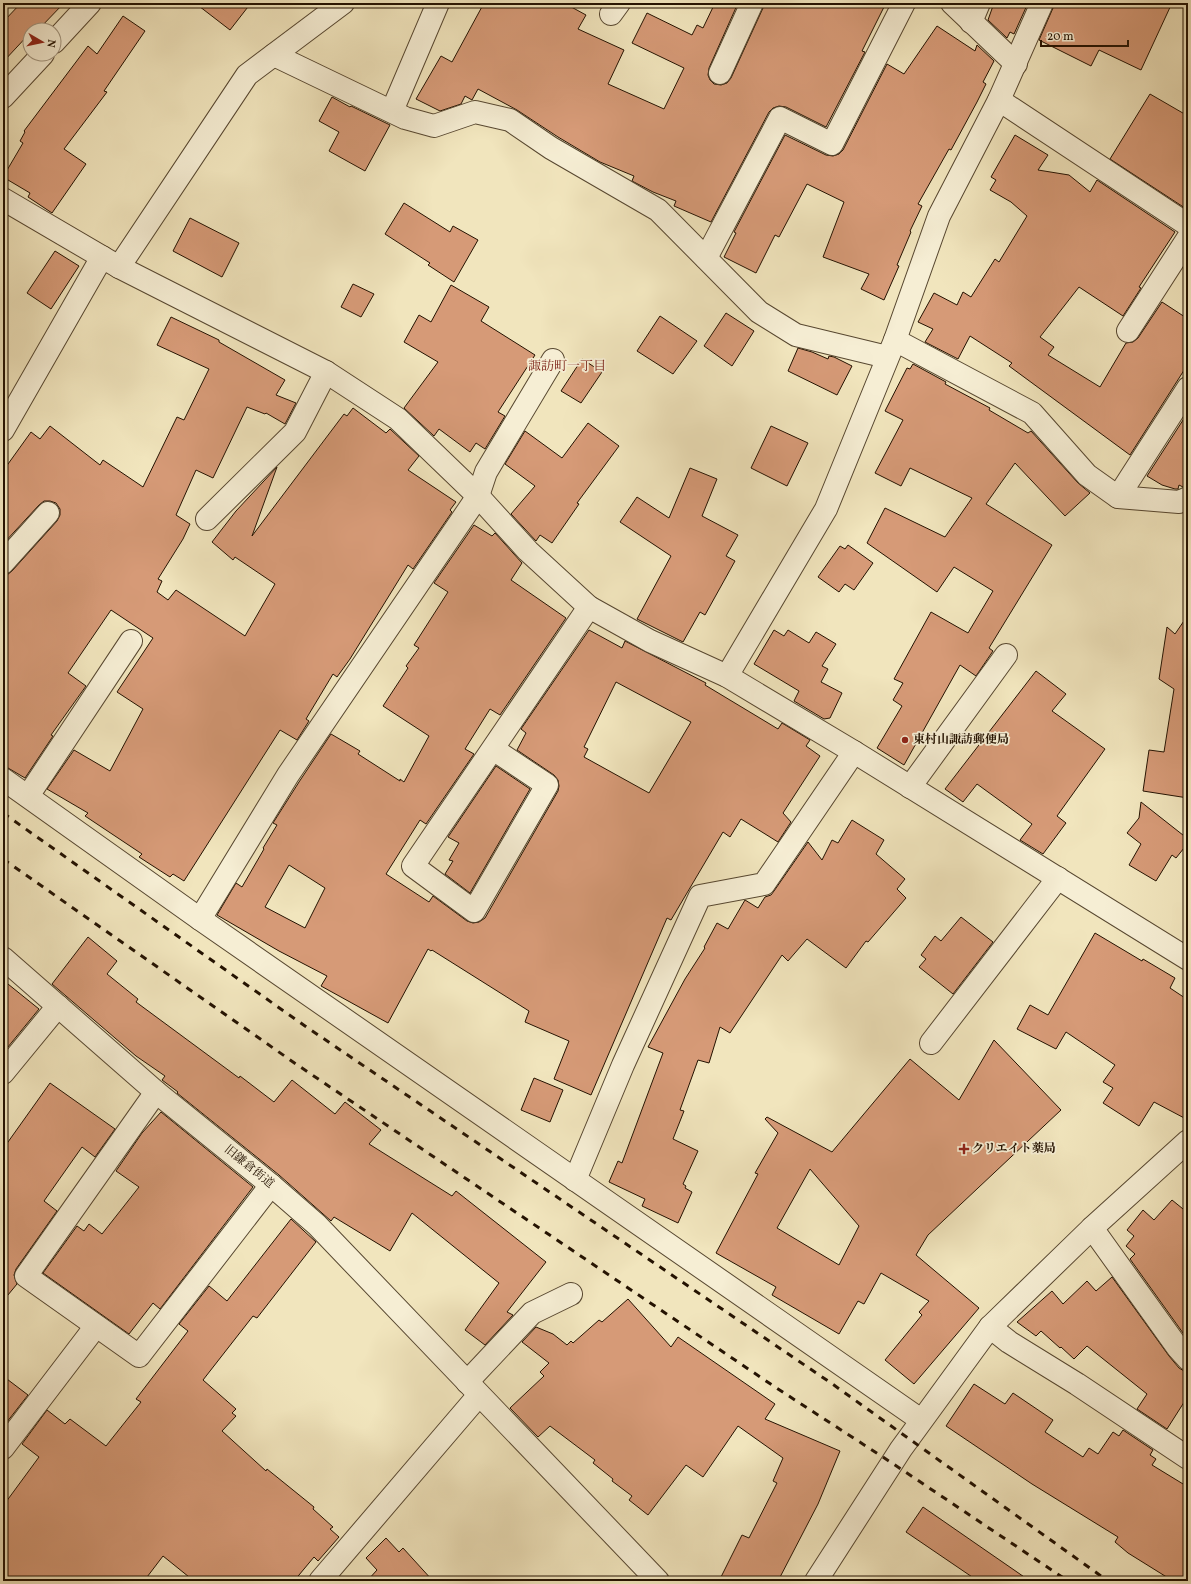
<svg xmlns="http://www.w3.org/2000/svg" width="1191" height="1584" viewBox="0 0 1191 1584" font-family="Vollkorn,'Noto Serif JP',serif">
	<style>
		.building { fill: #d69a77; stroke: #241201; fill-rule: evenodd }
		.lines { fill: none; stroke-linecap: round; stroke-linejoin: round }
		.minor-casing { stroke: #574730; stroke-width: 24 }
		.minor { stroke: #f6eed4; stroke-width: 22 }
		.rail { stroke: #241201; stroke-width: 3; stroke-dasharray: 7 7; stroke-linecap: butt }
		.poi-dot { fill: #8f2418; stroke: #f6eed4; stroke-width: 1.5 }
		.labels { text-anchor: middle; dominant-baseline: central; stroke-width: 3.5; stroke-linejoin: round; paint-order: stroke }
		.poi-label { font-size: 12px; font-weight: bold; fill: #241201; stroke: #f6eed4; text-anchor: start }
		.street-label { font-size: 12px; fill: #241201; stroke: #f6eed4 }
		.neighbourhood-label { font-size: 13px; fill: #7a1f14; stroke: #f6eed4 }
	</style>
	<rect width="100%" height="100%" fill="#f1e5bd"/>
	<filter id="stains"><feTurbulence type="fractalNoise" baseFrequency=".005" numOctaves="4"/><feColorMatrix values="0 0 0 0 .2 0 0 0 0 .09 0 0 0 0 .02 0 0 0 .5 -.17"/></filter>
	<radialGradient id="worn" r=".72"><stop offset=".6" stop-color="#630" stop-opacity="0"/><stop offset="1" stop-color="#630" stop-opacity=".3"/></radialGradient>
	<g class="building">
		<polygon points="21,3 64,3 38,30 30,30 30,33 3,62 3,22"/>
		<polygon points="195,3 251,3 230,30"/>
		<polygon points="484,3 564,3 586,15 578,29 624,50 608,84 664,109 684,68 632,43 647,13 692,35 697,25 703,28 715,3 738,3 709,68 708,75 710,80 714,84 721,85 727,83 731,78 763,8 764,3 886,3 862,51 865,52 826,127 786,107 779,106 773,108 769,112 711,222 674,206 676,201 653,192 632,181 634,176 600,162 558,137 517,110 478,89 472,100 465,96 461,104 440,111 416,99 441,56 452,62"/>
		<polygon points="994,3 1028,3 1014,34 1010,32 1007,38 988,20"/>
		<polygon points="1054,3 1172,3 1141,70 1099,50 1091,66 1039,40 1053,8"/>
		<polygon points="123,16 145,31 104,91 107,92 64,149 86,164 52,213 28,197 30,193 3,177 23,143 20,141 25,132 24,131 88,46 97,54"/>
		<polygon points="937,26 975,51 977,45 994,61 983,82 986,84 977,102 951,150 949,149 918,204 922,206 910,231 911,232 897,265 899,266 884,300 861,289 869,274 823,257 844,202 807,184 779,237 775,235 756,273 724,257 736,233 734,232 785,135 826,155 833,156 839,154 843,150 887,64 904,74"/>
		<polygon points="1150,94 1188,116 1188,210 1110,159"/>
		<polygon points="332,97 350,107 351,106 390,125 365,171 329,151 339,132 319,121"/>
		<polygon points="1015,135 1048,155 1038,170 1069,175 1090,192 1097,180 1175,232 1139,287 1141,288 1123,316 1079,287 1040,337 1054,347 1048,355 1100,387 1126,343 1133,342 1138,338 1162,302 1188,319 1188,364 1130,455 1009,366 1012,363 970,336 958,359 925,342 933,329 918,322 934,293 957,305 963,292 971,297 995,259 999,262 1027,216 1011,202 990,190 996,180 991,177"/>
		<polygon points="404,203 450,232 453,226 478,240 454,282 428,265 430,263 385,234"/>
		<polygon points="190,218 239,243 222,277 173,251"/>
		<polygon points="55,251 79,266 51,309 27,293"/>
		<polygon points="353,284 374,294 361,317 341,307"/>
		<polygon points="451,285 489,307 481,321 535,355 498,412 505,416 485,449 476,443 470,452 439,429 434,436 404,408 438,362 404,342 419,315 431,322"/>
		<polygon points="726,313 754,331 732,366 704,346"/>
		<polygon points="660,316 697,341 673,374 637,351"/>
		<polygon points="171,317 219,340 219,342 285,380 276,395 296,403 285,424 266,413 265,414 247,407 213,478 196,470 176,515 190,524 183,539 158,579 162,581 157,592 168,600 176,590 245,636 275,584 235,557 233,560 212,542 236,511 277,467 252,536 344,414 347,416 353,408 386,433 390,429 419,456 408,470 456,502 450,510 452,512 413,569 408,565 350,659 337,677 333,674 306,719 309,721 297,740 280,730 184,881 173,874 170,877 139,857 142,854 85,816 88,813 47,789 74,750 110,771 143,709 117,692 153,638 111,610 68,673 86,686 51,735 53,736 25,778 3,765 3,575 7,575 12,571 57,521 60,515 60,509 56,503 50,501 44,501 39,505 3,544 3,471 31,432 40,439 50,426 100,465 103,460 143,487 177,417 184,420 209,369 157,345"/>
		<polygon points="798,348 812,352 828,359 829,356 834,357 852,366 837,395 788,371"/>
		<polygon points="582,359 602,372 581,403 561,391"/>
		<polygon points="913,364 946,382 945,384 990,408 989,410 1028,433 1031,431 1078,483 1090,493 1065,516 1015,463 986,504 1052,545 989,648 993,651 976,676 960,665 904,765 877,748 902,706 893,700 903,683 894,679 931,612 968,633 993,591 954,567 937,592 867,543 885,508 945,537 972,498 910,468 901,486 875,473 903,420 885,411 907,368 910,369"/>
		<polygon points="1185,417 1188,419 1188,486 1183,487 1179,485 1178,489 1175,489 1162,485 1147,476"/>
		<polygon points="588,423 619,446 577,503 579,504 552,543 540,535 536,541 511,514 535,486 505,464 525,431 562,458"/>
		<polygon points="771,426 808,443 787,486 751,468"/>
		<polygon points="690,468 717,479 702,516 738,535 726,556 735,561 705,615 700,612 683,642 637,619 671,556 620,522 637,497 669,518"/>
		<path d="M474,525L492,536L495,533L522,563L511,580L566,618L500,715L490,709L465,749L474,754L426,824L420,820L386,874L429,902L433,896L467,921L473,923L479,922L485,918L558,791L559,786L558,780L554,775L517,750L526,733L521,729L589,630L622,648L625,641L706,683L705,685L778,729L782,723L810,740L806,746L820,756L783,813L791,822L778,842L741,819L730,837L723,832L671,920L667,918L591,1095L554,1079L569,1041L525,1022L529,1011L432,950L431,951L428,949L388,1023L321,986L327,976L279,951L217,915L236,883L242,887L264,849L263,848L277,825L273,823L299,782L331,734L360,751L358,754L400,781V779L404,782L429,736L383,706L408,668L406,666L419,648L414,645L448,592L434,583ZM616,682L691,722L649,793L584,757L588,749L584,747ZM289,865L325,888L305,928L265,907Z"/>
		<polygon points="848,545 873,563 854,590 845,584 839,592 818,577 840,546 845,549"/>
		<polygon points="1188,615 1188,798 1143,791 1149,750 1164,752 1174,689 1159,679 1167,627 1175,634"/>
		<polygon points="774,630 784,636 788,630 809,643 816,632 836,644 822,666 828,669 821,682 842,693 830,718 824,719 794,701 799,691 754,664"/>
		<polygon points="1036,671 1066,694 1052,711 1105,749 1057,816 1066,823 1043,854 1020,840 1032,824 977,784 963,802 945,789"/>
		<polygon points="496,766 530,789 470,893 445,874 453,861 449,860 459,843 448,837"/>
		<polygon points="1141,802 1188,839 1188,843 1176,858 1172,855 1156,881 1129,865 1141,844 1127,833 1139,818"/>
		<polygon points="852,820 884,840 876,854 905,879 897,889 906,898 868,942 866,941 846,968 807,939 788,961 782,955 730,1033 720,1027 709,1063 698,1060 680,1110 684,1111 673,1139 698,1151 683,1184 686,1186 685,1188 692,1192 678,1223 642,1206 645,1199 609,1182 618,1161 622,1163 663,1053 648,1047 685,979 705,948 704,947 717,923 728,929 745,900 758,908 765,897 771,895 774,891 808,842 822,860 832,840 838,843"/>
		<polygon points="961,917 993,942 953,994 919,967 926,959 921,955 935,936 941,941"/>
		<polygon points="1095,933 1142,961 1143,959 1175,978 1170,988 1188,1000 1188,1120 1154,1102 1139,1126 1103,1103 1113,1088 1103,1082 1115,1065 1066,1032 1056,1049 1017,1029 1030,1005 1048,1015"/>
		<polygon points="88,937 117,961 107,974 138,999 136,1002 239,1078 240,1076 274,1102 292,1080 335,1114 345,1102 381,1130 369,1144 452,1196 456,1191 546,1262 507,1312 513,1315 485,1345 465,1330 499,1283 412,1213 390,1251 334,1217 331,1221 279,1175 177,1093 178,1092 162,1080 165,1076 136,1056 52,984"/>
		<polygon points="3,980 39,1009 3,1053"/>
		<path d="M994,1040L1061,1110L928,1235L916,1255L979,1308L914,1384L885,1360L922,1315L919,1312L929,1301L881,1273L864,1304L858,1301L839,1334L772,1295L776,1287L716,1253L758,1174L755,1173L778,1133L765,1119L767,1117L832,1152L910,1059L959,1100ZM810,1169L859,1226L839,1265L777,1228Z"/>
		<polygon points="534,1078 563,1090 550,1122 521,1110"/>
		<polygon points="50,1083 115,1129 95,1157 82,1147 44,1201 57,1211 16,1269 14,1275 17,1284 3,1301 3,1149"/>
		<polygon points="161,1112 253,1187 160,1309 153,1303 129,1334 43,1273 77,1226 84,1231 89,1224 102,1234 139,1187 116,1171 142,1133"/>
		<polygon points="1172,1200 1188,1213 1188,1340 1130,1259 1135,1254 1126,1246 1134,1236 1127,1230 1143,1210 1154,1220"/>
		<polygon points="291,1219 316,1242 257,1318 253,1316 203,1380 236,1409 232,1413 236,1416 222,1431 266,1471 267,1469 314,1507 313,1509 333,1527 330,1529 339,1537 318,1561 314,1557 294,1581 194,1581 163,1556 144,1581 3,1581 3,1506 39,1457 22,1444 47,1410 65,1424 70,1419 106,1446 141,1402 136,1399 188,1331 179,1324 209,1286 227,1301"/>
		<polygon points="1112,1277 1169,1356 1179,1368 1184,1371 1188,1371 1188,1396 1167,1429 1137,1409 1147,1394 1087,1346 1074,1359 1061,1347 1060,1348 1041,1331 1036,1336 1017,1322 1052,1291 1063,1304 1087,1281 1096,1291"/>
		<polygon points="628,1299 671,1347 678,1337 775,1404 765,1419 840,1451 818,1504 778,1581 719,1581 742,1535 749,1538 777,1483 773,1481 783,1458 738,1426 703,1477 686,1465 648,1515 629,1500 632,1496 612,1481 613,1479 593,1463 595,1460 550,1426 538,1437 510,1408 544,1376 540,1372 549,1363 522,1342 536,1327 553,1334 567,1345 571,1341 573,1343 599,1320 602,1322"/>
		<polygon points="3,1376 28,1395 3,1427"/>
		<polygon points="974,1384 1005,1404 1013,1393 1053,1420 1045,1432 1083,1457 1089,1448 1098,1454 1113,1432 1119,1436 1123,1430 1153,1450 1150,1455 1156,1459 1152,1465 1188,1487 1188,1581 1173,1581 1128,1553 1115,1542 1118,1537 1032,1484 946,1426"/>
		<polygon points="923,1507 988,1552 1030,1581 978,1581 906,1532"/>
		<polygon points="386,1538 399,1552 403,1548 433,1581 367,1581 377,1570 366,1558"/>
	</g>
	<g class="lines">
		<g class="minor-casing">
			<g id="minor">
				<polyline points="952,3 1016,64"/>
				<polyline points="611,14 619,3"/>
				<polyline points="971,22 979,3"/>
				<polyline points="54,42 90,3"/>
				<polyline points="274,55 405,118 434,126 475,112 510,120 551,148 658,210 759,312 796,335 887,357"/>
				<polyline points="720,73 752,3"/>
				<polyline points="3,97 43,54"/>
				<polyline points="999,100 1188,225"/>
				<polyline points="392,111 438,3"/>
				<polyline points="3,199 119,267 326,372 398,419 478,496 528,551 589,607 650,641 727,676 854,752 1188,959"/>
				<polyline points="706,258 780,118 832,144 904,3"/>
				<polyline points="119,267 247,75 343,3"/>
				<polyline points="1128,331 1188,238"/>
				<polyline points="895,340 1032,413 1087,475 1118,497 1179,502 1188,498"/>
				<polyline points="3,430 102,257"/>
				<polyline points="1118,497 1188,388"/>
				<polyline points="207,519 295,432 326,372"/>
				<polyline points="3,563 48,513"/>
				<polyline points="727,676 826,509 895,340 939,216 999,100 1042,3"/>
				<polyline points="493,749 547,785 474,911 413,866 589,607"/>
				<polyline points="3,779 200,919 921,1420"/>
				<polyline points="910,787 1006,655"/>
				<polyline points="28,796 131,641"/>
				<polyline points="200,919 288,775 478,496 486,472 553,360"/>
				<polyline points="3,958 156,1092 271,1185 317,1225 658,1581"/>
				<polyline points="931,1043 1058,878"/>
				<polyline points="3,1073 58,1006"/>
				<polyline points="156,1092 26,1276 139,1356 271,1185"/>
				<polyline points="575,1180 623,1065 700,896 764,884 854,752"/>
				<polyline points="1092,1228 1178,1348 1188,1359"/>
				<polyline points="990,1327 1009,1342 1077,1384 1188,1458"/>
				<polyline points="467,1382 532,1313 571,1294"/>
				<polyline points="3,1448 96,1326"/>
				<polyline points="320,1581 479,1395"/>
				<polyline points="816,1581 901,1449 990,1327 1092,1228 1188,1141"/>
			</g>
		</g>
		<use href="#minor" class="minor"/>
		<g class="rail">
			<polyline points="3,813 305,1026 831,1383 1108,1581"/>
			<polyline points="3,859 296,1064 775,1387 892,1463 1068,1581"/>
		</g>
	</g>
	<g class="poi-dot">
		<circle cx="905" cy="740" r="4"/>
		<path d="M962 1143h4v4h4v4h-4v4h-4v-4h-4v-4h4z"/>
	</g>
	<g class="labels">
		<g class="poi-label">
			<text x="913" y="740">東村山諏訪郵便局</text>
			<text x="972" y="1149">クリエイト薬局</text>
		</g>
		<g class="street-label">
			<text transform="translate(249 1167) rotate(39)">旧鎌倉街道</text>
		</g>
		<g class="neighbourhood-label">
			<text x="567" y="367">諏訪町一丁目</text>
		</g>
	</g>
	<rect width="1191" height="1584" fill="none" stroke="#f1e5bd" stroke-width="16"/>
	<rect x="4" y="4" width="1183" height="1576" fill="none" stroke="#241201" stroke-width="2"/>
	<rect x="8" y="8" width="1175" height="1568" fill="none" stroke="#241201"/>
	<g transform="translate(42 42) rotate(99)"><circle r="19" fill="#f6eed4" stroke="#a29680"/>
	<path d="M0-3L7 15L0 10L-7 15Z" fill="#8f2418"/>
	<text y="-6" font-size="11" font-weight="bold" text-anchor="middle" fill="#241201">N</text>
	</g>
	<path d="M1041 40v6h87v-6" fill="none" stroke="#241201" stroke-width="2"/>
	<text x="1047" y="40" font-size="12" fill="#241201" stroke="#f6eed4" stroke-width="3" paint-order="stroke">20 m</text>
	<rect width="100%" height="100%" filter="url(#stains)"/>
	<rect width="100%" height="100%" fill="url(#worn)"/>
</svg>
